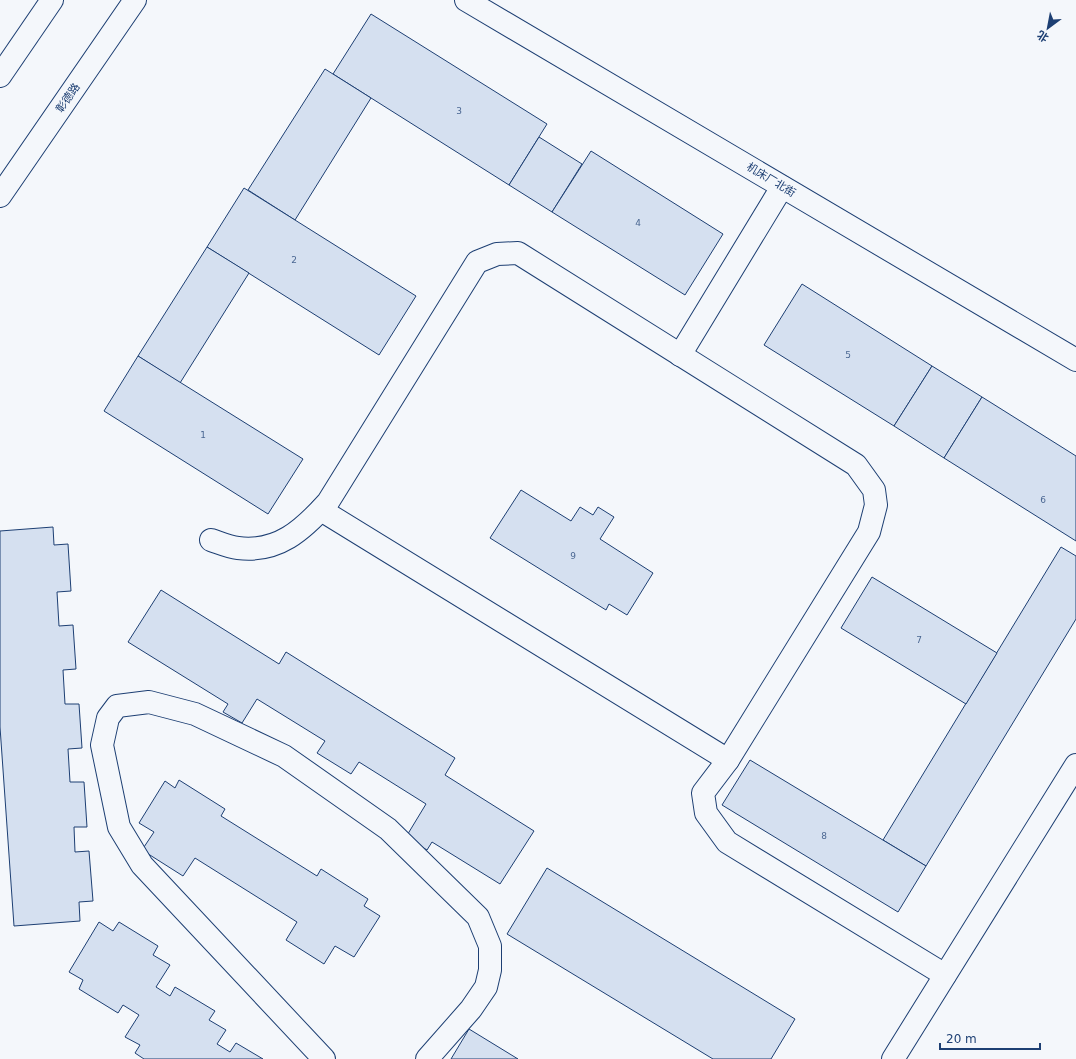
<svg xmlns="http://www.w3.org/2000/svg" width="1076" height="1059" viewBox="0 0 1076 1059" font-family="'DejaVu Sans','Noto Sans SC',sans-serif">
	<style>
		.building { fill: #d5e0f0; stroke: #1d3f73 }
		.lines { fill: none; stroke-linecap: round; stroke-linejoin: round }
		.minor-casing { stroke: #1d3f73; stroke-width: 24 }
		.major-casing { stroke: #1d3f73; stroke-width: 24 }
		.minor { stroke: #f4f7fb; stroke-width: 22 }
		.major { stroke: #f4f7fb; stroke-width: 22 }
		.labels { text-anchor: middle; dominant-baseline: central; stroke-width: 3; stroke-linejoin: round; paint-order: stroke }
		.number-label { font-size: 9px; fill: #4b6792 }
		.street-label { font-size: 11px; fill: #1d3f73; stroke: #f4f7fb }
	</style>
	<rect width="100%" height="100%" fill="#f4f7fb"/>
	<g class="building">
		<polygon points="371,14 547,124 509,185 333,74"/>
		<polygon points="325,69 371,98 295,220 248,190"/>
		<polygon points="539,137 582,164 552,212 509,185"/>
		<polygon points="591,151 723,234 685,295 552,212"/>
		<polygon points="244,188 416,296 379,355 207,247"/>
		<polygon points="207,247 249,273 180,383 138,356"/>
		<polygon points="802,284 932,366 894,426 764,345"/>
		<polygon points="138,356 303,459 268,514 104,411"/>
		<polygon points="932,366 982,397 944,458 894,426"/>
		<polygon points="982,397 1076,456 1076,541 944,458"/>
		<polygon points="521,490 571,521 580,507 593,515 598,507 614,517 600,539 653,573 627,615 609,604 606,610 490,538"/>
		<polygon points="53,527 54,545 68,544 71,591 57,592 59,626 73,625 76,669 63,670 65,704 79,704 82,748 68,749 70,782 84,782 87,827 74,827 75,852 89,851 93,901 79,902 80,921 14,926 0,727 0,531"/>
		<polygon points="1061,547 1076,556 1076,619 926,866 883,840"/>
		<polygon points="872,577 997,653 966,704 841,628"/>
		<polygon points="161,590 279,664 286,652 455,758 445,775 534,831 500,884 432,842 427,850 406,837 426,804 359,762 351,774 317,753 325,741 257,699 242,723 223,712 228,704 128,642"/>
		<polygon points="750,760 926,866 898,912 722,805"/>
		<polygon points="179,780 225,809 221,816 317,876 321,869 368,899 364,906 380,916 354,957 335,946 324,964 286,940 297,922 195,858 183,876 142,850 154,832 139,823 165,781 175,788"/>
		<polygon points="547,868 795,1019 771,1059 713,1059 507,934"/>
		<polygon points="99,922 113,931 119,922 158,946 153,955 170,965 156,987 170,996 175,987 215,1011 209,1020 226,1030 217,1044 230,1052 236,1043 263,1059 144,1059 135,1053 140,1045 125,1037 139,1015 123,1005 118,1013 79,989 83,980 69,972"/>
		<polygon points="469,1029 518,1059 451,1059"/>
	</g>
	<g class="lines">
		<g class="minor-casing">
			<g id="minor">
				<polyline points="466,0 1076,360"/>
				<polyline points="680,355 782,187"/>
				<polyline points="321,510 728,760"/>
				<path d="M211,540C220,543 229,547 238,548C278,553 303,530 328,502L477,262L497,254L518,253L856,465L874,490L876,505L869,532L728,760L703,793L706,813L727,842L945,975"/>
				<polyline points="324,1059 142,865 119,827 102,745 108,718 117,706 149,702 195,714 284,756 388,829 478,917 490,946 490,970 486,987 471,1009 427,1059"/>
				<polyline points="893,1059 1076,765"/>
			</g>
		</g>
		<g class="major-casing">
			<g id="major">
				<polyline points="0,76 52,0"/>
				<polyline points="0,196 135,0"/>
			</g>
		</g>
		<use href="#minor" class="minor"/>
		<use href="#major" class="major"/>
	</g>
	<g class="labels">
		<g class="number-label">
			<text x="459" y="111">3</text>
			<text x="638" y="223">4</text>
			<text x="294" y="260">2</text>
			<text x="848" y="355">5</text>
			<text x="203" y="435">1</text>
			<text x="1043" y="500">6</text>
			<text x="573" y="556">9</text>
			<text x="919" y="640">7</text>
			<text x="824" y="836">8</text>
		</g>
		<g class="street-label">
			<text transform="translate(68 98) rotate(-55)">彰德路</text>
			<text transform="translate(771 180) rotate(31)">机床厂北街</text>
		</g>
	</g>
	<g transform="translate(1048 28) rotate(212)" stroke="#f4f7fb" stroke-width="3" paint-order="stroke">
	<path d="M0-3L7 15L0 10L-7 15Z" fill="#1d3f73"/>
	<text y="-6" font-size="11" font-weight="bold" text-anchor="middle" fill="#1d3f73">北</text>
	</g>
	<path d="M940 1043v6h100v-6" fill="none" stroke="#1d3f73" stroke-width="2"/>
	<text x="946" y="1043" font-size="12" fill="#1d3f73" stroke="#f4f7fb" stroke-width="3" paint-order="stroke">20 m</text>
</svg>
